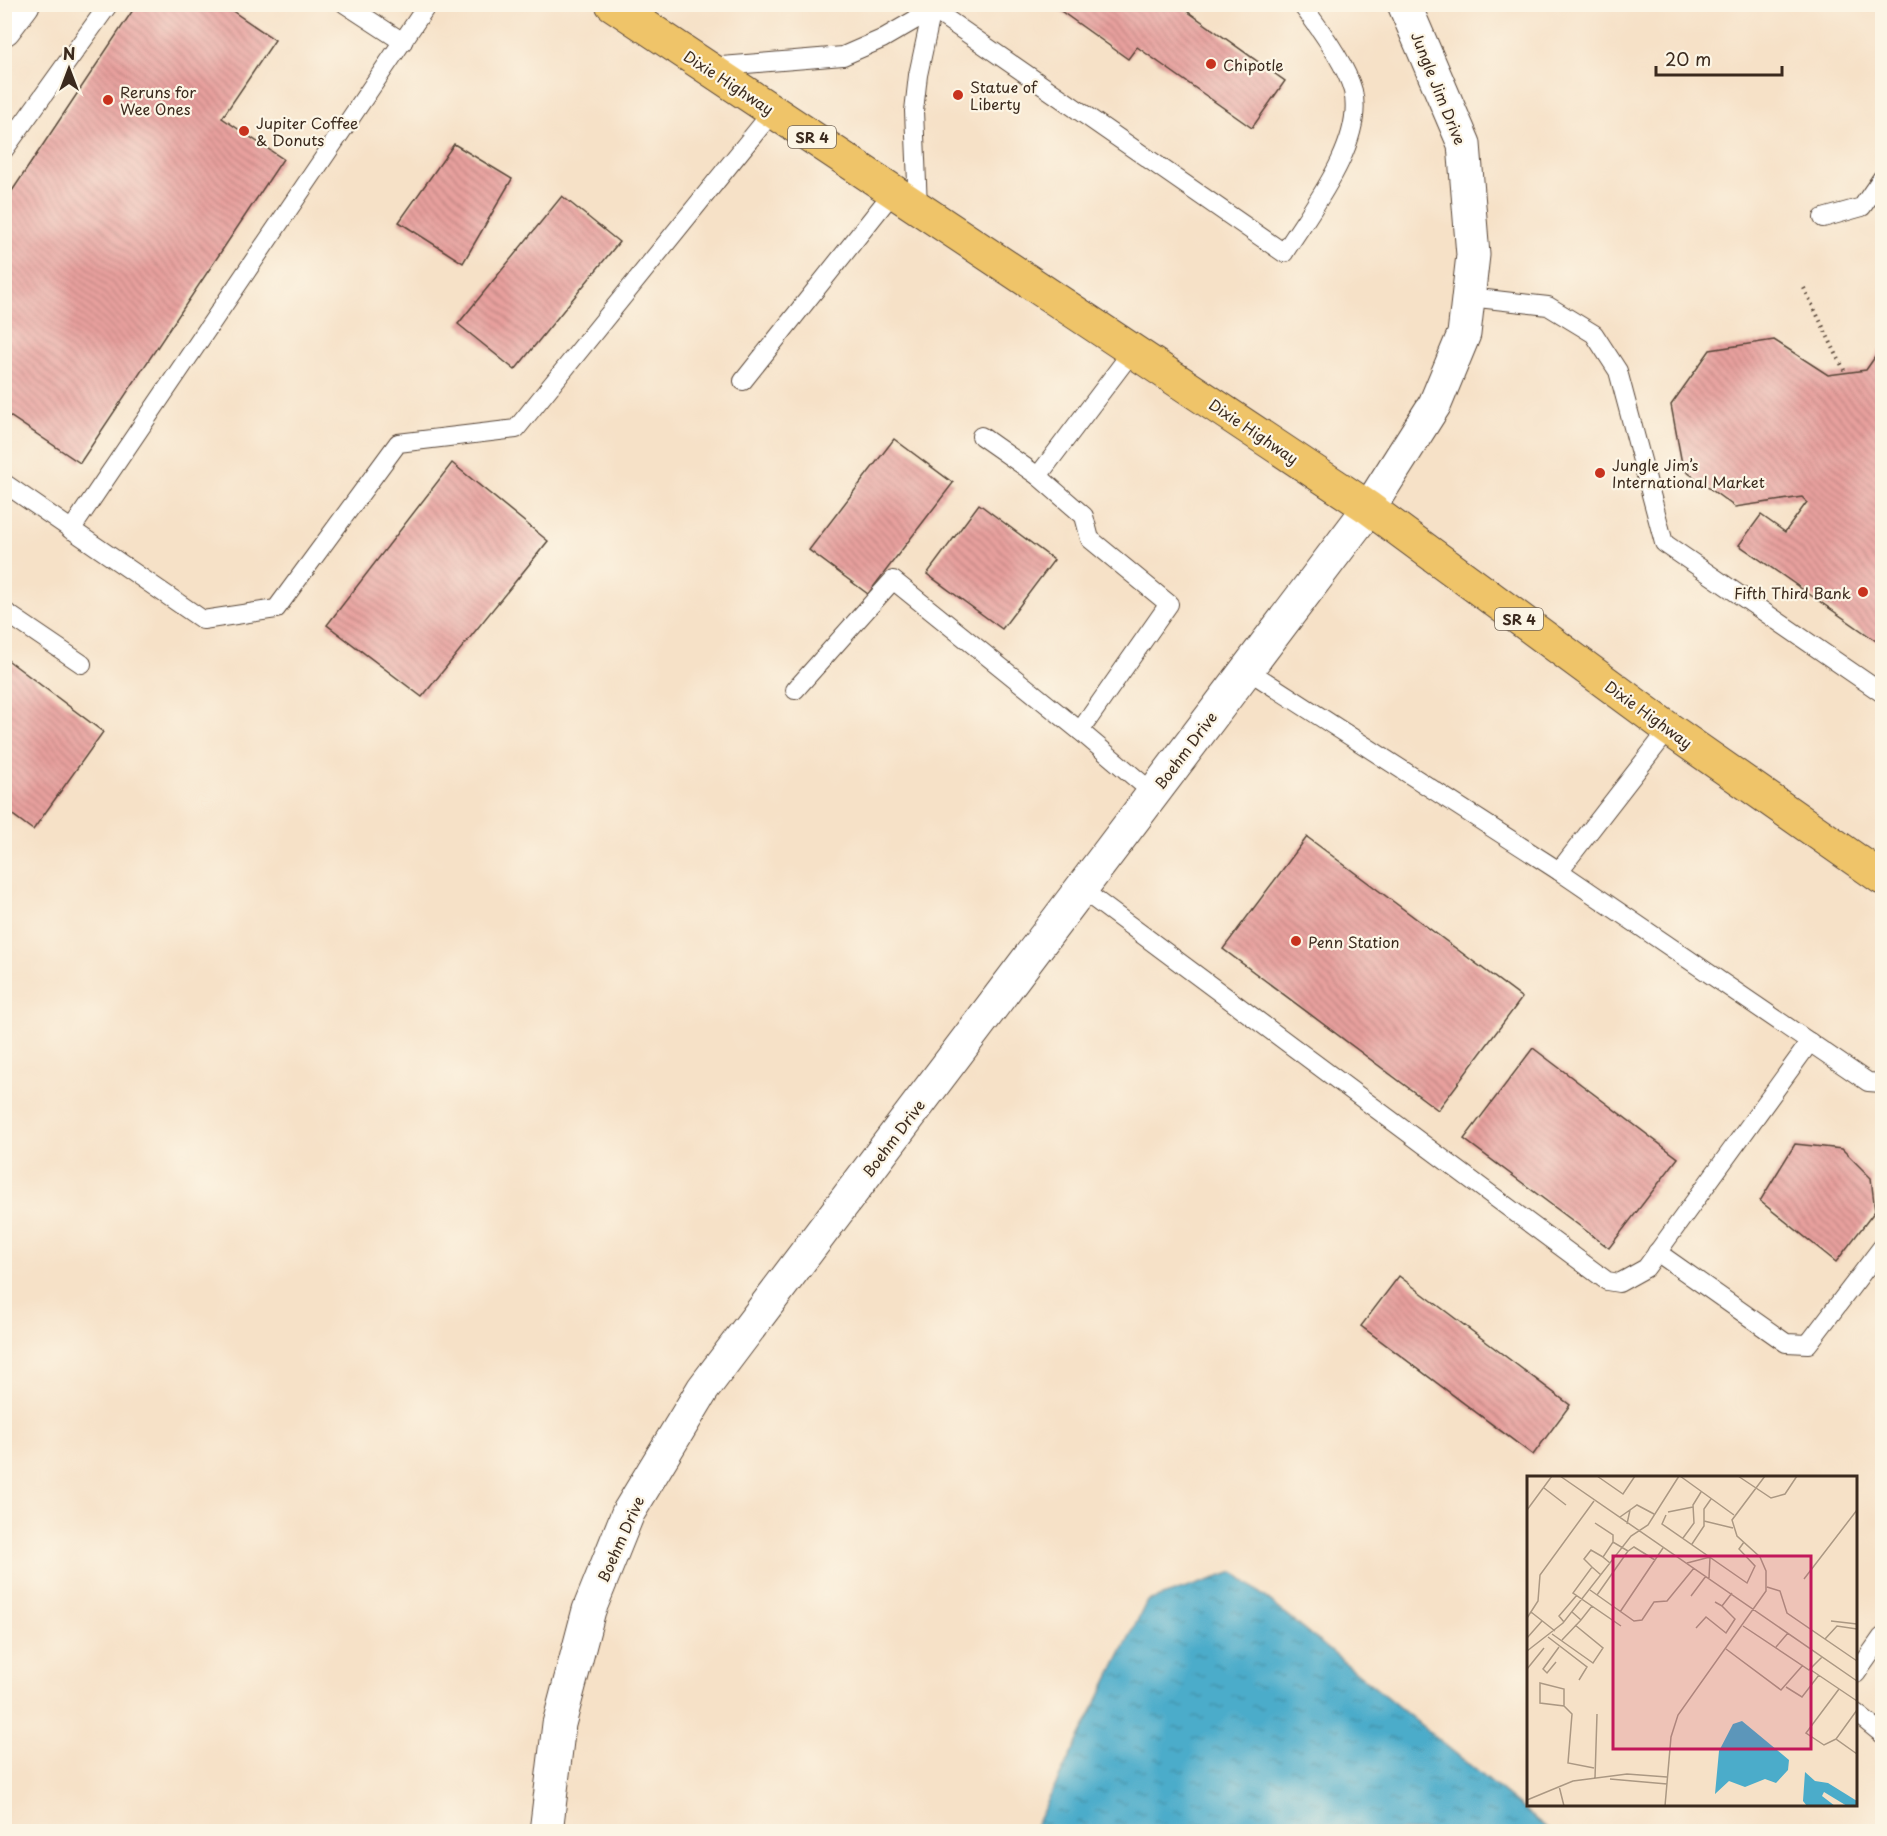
<svg xmlns="http://www.w3.org/2000/svg" width="1887" height="1836" viewBox="0 0 1887 1836" font-family="'Playpen Sans',sans-serif">
	<style>
		.water { fill: url(#water-ripples); stroke: #436b74; stroke-width: 1.5 }
		.building { fill: url(#building-back-hatch) }
		.lines { fill: none; stroke-linecap: round; stroke-linejoin: round }
		.lane-casing { stroke: #574537; stroke-width: 20 }
		.street-casing { stroke: #574537; stroke-width: 35 }
		.primary-casing { stroke: #574537; stroke-width: 35 }
		.path { stroke: #574537; stroke-width: 4; stroke-dasharray: 1.5 4.5; stroke-linecap: butt }
		.lane { stroke: #fff; stroke-width: 18 }
		.street { stroke: #fff; stroke-width: 33 }
		.primary { stroke: #efc469; stroke-width: 33 }
		.poi-dot { fill: #c8321e; stroke: #fcf5e5; stroke-width: 2 }
		.labels { text-anchor: middle; dominant-baseline: central; stroke-width: 4.5; stroke-linejoin: round; paint-order: stroke }
		.shield { fill: #fcf5e5; stroke: #75675a; stroke-width: 1.5 }
		.shield-label { font-size: 14px; font-weight: bold; fill: #3b2a1e }
		.poi-label { font-size: 15px; fill: #3b2a1e; stroke: #fcf5e5; text-anchor: start }
		.street-label { font-size: 15px; fill: #3b2a1e; stroke: #fcf5e5 }
		.inset-road { fill: none; stroke: #ab9883; stroke-width: 1.5 }
		.view { fill: #c2185b; fill-opacity: 0.15; stroke: #c2185b; stroke-width: 3 }
		.inset-edge { fill: none; stroke: #3b2a1e; stroke-width: 3 }
	</style>
	<defs>
		<pattern id="water-ripples" width="26" height="14" patternUnits="userSpaceOnUse" patternTransform="scale(1.5)"><rect width="26" height="14" fill="#4bacca"/><path d="M2 4q2-2 4 0t4 0M15 11q2-2 4 0t4 0" fill="none" stroke="#408ca3"/></pattern>
		<pattern id="building-back-hatch" width="6" height="6" patternUnits="userSpaceOnUse" patternTransform="scale(1.5)"><rect width="6" height="6" fill="#e8a09e"/><path d="M-1 5l2 2M0 0l6 6M5-1l2 2" fill="none" stroke="#bd8380"/></pattern>
	</defs>
	<rect width="100%" height="100%" fill="#fcf5e5"/>
	<filter id="ink" filterUnits="userSpaceOnUse"><feTurbulence type="fractalNoise" baseFrequency=".0167" numOctaves="2"/><feDisplacementMap in="SourceGraphic" scale="12" xChannelSelector="R" yChannelSelector="G"/><feConvolveMatrix kernelMatrix="1 2 1 2 8 2 1 2 1" color-interpolation-filters="sRGB"/></filter>
	<filter id="wash" filterUnits="userSpaceOnUse"><feTurbulence type="fractalNoise" baseFrequency=".008" numOctaves="4" result="noise"/><feDisplacementMap in="SourceGraphic" scale="24" xChannelSelector="R" yChannelSelector="G"/><feGaussianBlur stdDeviation="1.35" result="paint"/><feColorMatrix in="noise" values="0 0 0 0 0 0 0 0 0 0 0 0 0 0 0 0 0 1.4 0 .05"/><feComposite in="paint" operator="in"/></filter>
	<g filter="url(#wash)">
		<rect width="100%" height="100%" fill="#f6e1c7"/>
		<polygon class="water" points="1234,1572 1550,1831 1033,1831 1147,1601"/>
		<g id="blocks">
			<g class="building">
				<polygon points="137,4 222,4 275,40 222,118 283,159 80,463 4,412 4,203"/>
				<polygon points="1051,4 1177,4 1285,81 1252,128 1137,47 1128,59"/>
				<polygon points="454,144 512,179 463,263 399,222"/>
				<polygon points="562,196 619,242 515,370 458,324"/>
				<polygon points="1774,340 1828,375 1866,370 1882,347 1882,645 1739,545 1761,515 1785,532 1807,502 1802,497 1735,507 1683,469 1671,405 1710,350"/>
				<polygon points="894,439 953,483 868,594 809,550"/>
				<polygon points="452,463 548,541 422,697 327,625"/>
				<polygon points="979,504 1054,560 1002,629 927,574"/>
				<polygon points="5,658 103,732 33,830 5,809"/>
				<polygon points="1307,837 1522,998 1438,1110 1223,949"/>
				<polygon points="1533,1048 1678,1158 1609,1248 1464,1139"/>
				<polygon points="1795,1144 1842,1149 1871,1178 1875,1211 1836,1262 1760,1201"/>
				<polygon points="1399,1276 1570,1405 1533,1455 1361,1326"/>
			</g>
		</g>
	</g>
	<g filter="url(#ink)">
		<use href="#blocks" fill-opacity="0" stroke="#574537" stroke-width="1.5"/>
		<g class="lines">
			<g class="lane-casing">
				<g id="lane">
					<polyline points="345,4 403,42"/>
					<path d="M925,4L1284,253C1310,211 1365,143 1353,91C1346,64 1318,26 1301,4"/>
					<polyline points="709,67 843,56 882,39 932,10"/>
					<polyline points="4,150 109,4"/>
					<polyline points="918,207 914,111 918,75 932,10"/>
					<polyline points="1823,218 1862,207 1882,178"/>
					<polyline points="1469,297 1548,306 1594,334 1618,371 1664,543 1882,693"/>
					<polyline points="743,381 894,191"/>
					<polyline points="981,436 1038,476 1134,349"/>
					<polyline points="4,483 203,620 276,609 398,443 516,429 773,111"/>
					<polyline points="71,530 428,4"/>
					<polyline points="4,611 82,664"/>
					<polyline points="1246,669 1559,871 1868,1082 1882,1083"/>
					<polyline points="795,690 893,580 1080,731 1169,604 1090,539 1084,516 1038,476"/>
					<polyline points="1080,731 1153,793"/>
					<polyline points="1559,871 1669,729"/>
					<polyline points="1081,889 1607,1281 1619,1283 1646,1268 1810,1042"/>
					<polyline points="1657,1252 1786,1343 1808,1344 1882,1247"/>
					<polyline points="1856,1674 1882,1637"/>
					<polyline points="1856,1713 1882,1734"/>
				</g>
			</g>
			<g class="street-casing">
				<g id="street">
					<polyline points="4,29 23,4"/>
					<polyline points="546,1832 559,1724 589,1610 628,1513 703,1389 1369,508 1435,404 1464,334 1473,255 1464,144 1404,4"/>
				</g>
			</g>
			<g class="primary-casing">
				<polyline id="primary" points="612,4 1369,508 1669,729 1882,878"/>
			</g>
			<polyline class="path" points="1804,288 1846,374"/>
			<use href="#lane" class="lane"/>
			<use href="#street" class="street"/>
			<use href="#primary" class="primary"/>
		</g>
	</g>
	<g class="poi-dot">
		<circle cx="1211" cy="64" r="6"/>
		<circle cx="958" cy="95" r="6"/>
		<circle cx="108" cy="100" r="6"/>
		<circle cx="244" cy="131" r="6"/>
		<circle cx="1600" cy="473" r="6"/>
		<circle cx="1863" cy="592" r="6"/>
		<circle cx="1296" cy="941" r="6"/>
	</g>
	<g class="labels">
		<g class="shield">
			<rect x="788" y="126" width="48" height="22" rx="4.5"/>
			<rect x="1495" y="608" width="48" height="22" rx="4.5"/>
		</g>
		<g class="shield-label">
			<text x="812" y="137">SR 4</text>
			<text x="1519" y="619">SR 4</text>
		</g>
		<g class="poi-label">
			<text x="1223" y="64">Chipotle</text>
			<text x="970" y="86">Statue of<tspan x="970" dy="17">Liberty</tspan></text>
			<text x="120" y="91">Reruns for<tspan x="120" dy="17">Wee Ones</tspan></text>
			<text x="256" y="122">Jupiter Coffee<tspan x="256" dy="17">&amp; Donuts</tspan></text>
			<text x="1612" y="464">Jungle Jim’s<tspan x="1612" dy="17">International Market</tspan></text>
			<text x="1851" y="592" text-anchor="end">Fifth Third Bank</text>
			<text x="1308" y="941">Penn Station</text>
		</g>
		<g class="street-label">
			<text transform="translate(729 82) rotate(33)">Dixie Highway</text>
			<text transform="translate(1439 88) rotate(68)">Jungle Jim Drive</text>
			<text transform="translate(1254 431) rotate(34)">Dixie Highway</text>
			<text transform="translate(1649 714) rotate(36)">Dixie Highway</text>
			<text transform="translate(1185 750) rotate(-53)">Boehm Drive</text>
			<text transform="translate(893 1138) rotate(-53)">Boehm Drive</text>
			<text transform="translate(620 1539) rotate(-66)">Boehm Drive</text>
		</g>
	</g>
	<g transform="translate(1527 1476)">
		<rect width="330" height="330" fill="#f6e1c7"/>
		<path d="M215,245L262,284L261,294L249,307L238,303L218,311L202,305L188,318L192,275L206,248ZM278,296L288,305L301,307L330,325V330H320L297,316L295,320L308,330H280L276,325Z" fill="#4bacca"/>
		<path class="inset-road" d="M33,0L330,205M70,0L96,18L108,0M153,0L207,39M211,0L244,22L258,18L270,0M17,12L39,29M0,34L25,0M103,34L110,29L127,38M141,36L166,31M139,39L135,48L220,107L228,90L212,73L217,66M93,41L103,34L100,48M177,45L206,52M68,47L86,59V66M156,62L167,47L166,29L174,16M165,68L177,50V33L184,23M83,87L76,81L86,66L101,75L107,71L128,84M160,87L183,81M65,91L57,83L64,74L76,81M74,99L65,91L46,117L94,150M182,102L183,81M277,103L330,34M240,111L253,115L260,137L330,185M63,114L107,145L115,144L127,126L140,125L167,92M70,119L101,75M164,120L179,100M188,126L195,130L205,117M4,136L28,155M45,136L54,144L65,130M93,136L136,72M0,142L11,125L13,99L67,25M304,145L330,148M37,146L32,140L50,119M216,150L282,194L295,181M169,152L179,141L199,157L208,143L195,130M25,158L66,187L76,172L48,149M21,161L60,191L52,204M0,162L15,145M298,163L310,150L330,153M35,164L54,144M249,171L261,157M199,173L254,214L276,189M0,175L36,147L104,60L121,49L152,0M29,186L20,197L16,193L32,171M0,193L17,172M284,194L330,225M259,211L275,221L292,199M37,230V213L13,207V227L37,230L45,238L41,287L67,292M330,234L309,263L330,278M309,263L297,269L279,257L312,213M68,302L70,238M83,303L140,308M32,310L37,330M0,324L46,305L100,298L140,301M138,330L144,261L151,239L239,115V95L233,81L210,60L205,44L238,0"/>
		<path class="view" d="M86,80H284V273H86Z"/>
		<rect width="330" height="330" class="inset-edge"/>
	</g>
	<rect width="1887" height="1836" fill="none" stroke="#fcf5e5" stroke-width="24"/>
	<g transform="translate(69 69)" stroke="#fcf5e5" stroke-width="4.5" paint-order="stroke">
	<path d="M0-4.5L10 22L0 15L-10 22Z" fill="#3b2a1e"/>
	<text y="-9" font-size="16" font-weight="bold" text-anchor="middle" fill="#3b2a1e">N</text>
	</g>
	<path d="M1656 66v9h126v-9" fill="none" stroke="#3b2a1e" stroke-width="3"/>
	<text x="1665" y="66" font-size="18" fill="#3b2a1e" stroke="#fcf5e5" stroke-width="4.5" paint-order="stroke">20 m</text>
</svg>
